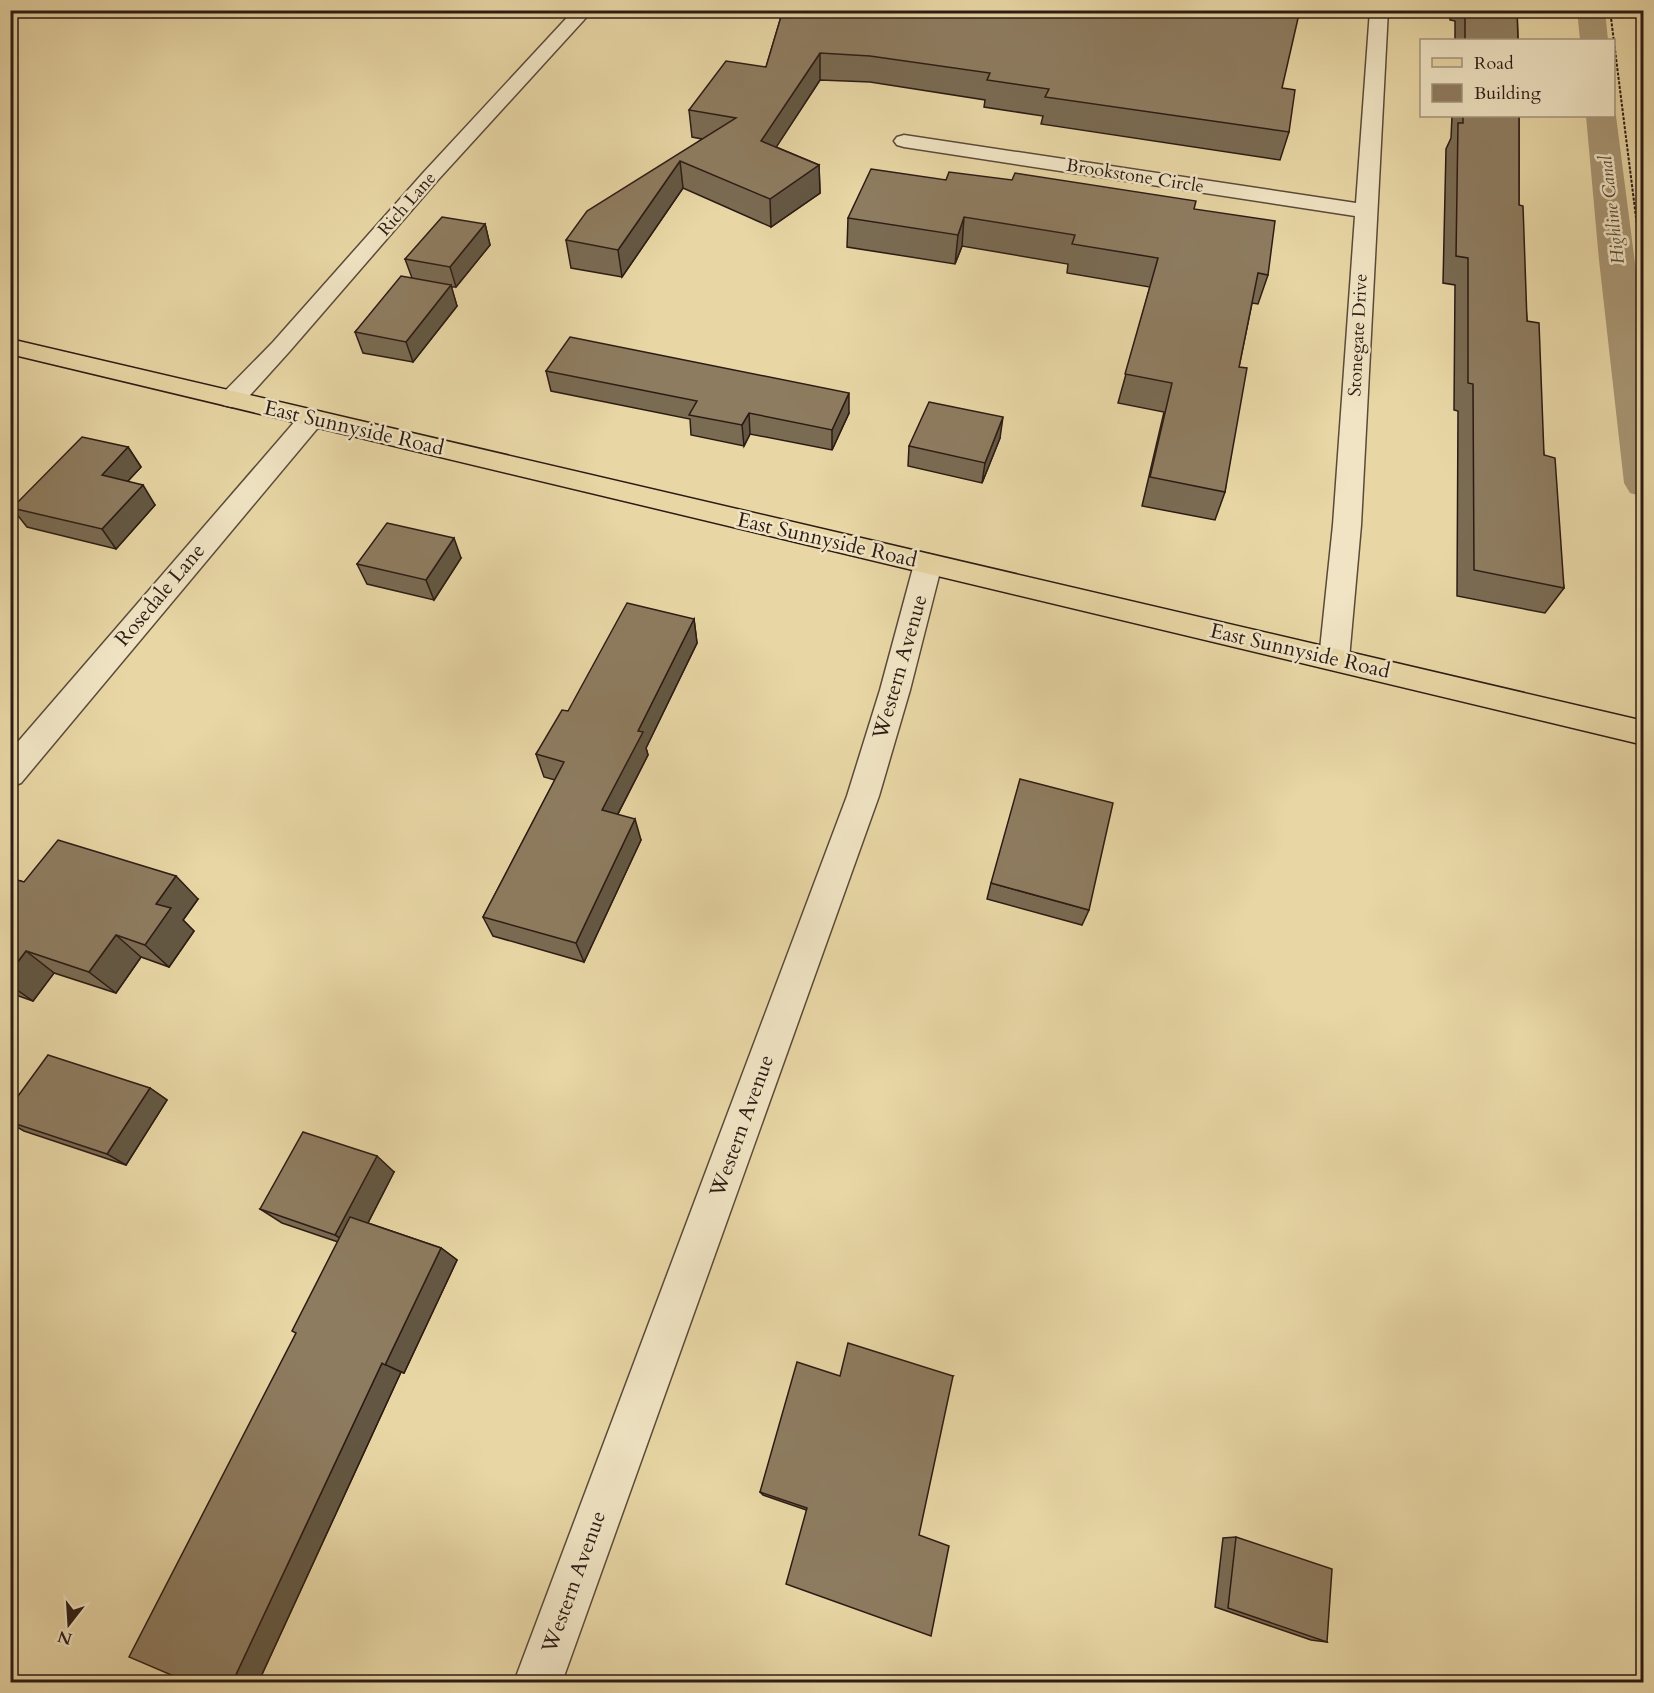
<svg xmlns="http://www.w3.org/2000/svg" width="1654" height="1693" viewBox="0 0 1654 1693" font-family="Cardo,serif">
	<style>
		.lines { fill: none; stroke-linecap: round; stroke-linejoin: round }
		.canal { fill: #a89674; fill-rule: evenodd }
		.minor-casing { stroke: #5b4a39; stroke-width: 3 }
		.major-casing { stroke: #2c1b15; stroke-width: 3 }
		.path { stroke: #2c1b15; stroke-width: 2; stroke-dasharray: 3 1.5; stroke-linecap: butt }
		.minor { fill: #f0e4c4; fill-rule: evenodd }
		.major { fill: #e8d6a5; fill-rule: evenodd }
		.wall { fill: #7a6b53; stroke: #2c1b15; stroke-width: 1.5 }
		.shaded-wall { fill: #635743; stroke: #2c1b15; stroke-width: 1.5 }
		.building { fill: #8e7c60; stroke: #2c1b15; stroke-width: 1.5 }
		.labels { text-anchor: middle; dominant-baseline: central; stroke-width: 5; stroke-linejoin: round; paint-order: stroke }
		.far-street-label { font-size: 18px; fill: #2c1b15; stroke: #f0e4c4 }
		.far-water-label { font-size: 18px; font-style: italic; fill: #574636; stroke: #f0e4c4 }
		.street-label { font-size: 21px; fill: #2c1b15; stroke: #f0e4c4 }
	</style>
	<rect width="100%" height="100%" fill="#e8d6a5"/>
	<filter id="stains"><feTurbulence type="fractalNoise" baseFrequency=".00333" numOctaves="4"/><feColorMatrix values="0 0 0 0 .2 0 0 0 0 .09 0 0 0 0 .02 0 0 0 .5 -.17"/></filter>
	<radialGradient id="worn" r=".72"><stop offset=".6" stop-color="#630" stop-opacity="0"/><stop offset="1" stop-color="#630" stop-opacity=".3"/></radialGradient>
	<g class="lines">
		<g class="canal">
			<polygon points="1577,10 1605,10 1608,40 1580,40"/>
			<polygon points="1614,112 1616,116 1644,333 1644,497 1630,493 1624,483 1599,260 1586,116 1614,116"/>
		</g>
		<g class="minor-casing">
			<g id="minor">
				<polygon points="574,10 593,10 437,181 289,352 241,405 232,407 223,405 220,399 223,393 273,342 423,173"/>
				<polygon points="1370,10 1388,10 1361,525 1349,659 1344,667 1334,670 1324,667 1319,659 1333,525 1355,216 904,147 897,145 894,141 897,137 904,135 1356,203"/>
				<polygon points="312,410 321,412 325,418 321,424 21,783 10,787 10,751 303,412"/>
				<polygon points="928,554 938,557 942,564 910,690 879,796 562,1682 514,1682 847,796 880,690 914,564 918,557"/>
			</g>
		</g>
		<g class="major-casing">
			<polygon id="major" points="10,339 1644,721 1644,745 10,354"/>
		</g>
		<polyline class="path" points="1610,10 1644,281"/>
		<use href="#minor" class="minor"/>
		<use href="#major" class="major"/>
	</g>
	<g class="wall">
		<polygon points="783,10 1282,88 1289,132 1280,160 1041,124 1043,116 984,107 985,100 870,82 820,80 776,147 819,165 820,193 771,227 683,188 622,277 571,268 566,240 702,139 692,137 689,110 766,67"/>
		<polygon points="1450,10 1517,10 1518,40 1455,40 1455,21 1450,20"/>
		<polygon points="1452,116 1519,116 1519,205 1527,321 1544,455 1564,588 1545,613 1457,596 1458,411 1454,410 1455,285 1443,283 1446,149 1451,138"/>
		<polygon points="946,180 1194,209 1268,275 1258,304 1252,303 1239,367 1225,492 1215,520 1142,506 1164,412 1118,403 1150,287 1067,273 1068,264 962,246 955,264 847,247 848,218"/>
		<polygon points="485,224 490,245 456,287 451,287 457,306 413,362 363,353 355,332 412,278 405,259"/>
		<polygon points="546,371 849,413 832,450 750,434 744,446 691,435 690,419 551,391"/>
		<polygon points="1000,438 982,483 908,466 909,446"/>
		<polygon points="128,447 141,467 128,481 155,505 116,549 27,527 12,508"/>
		<polygon points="461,558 434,600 367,584 357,564"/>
		<polygon points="694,619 697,643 646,748 648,755 618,814 641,840 584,962 493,936 483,917 555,780 544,777 536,754 568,711"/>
		<polygon points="10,878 24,882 198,899 183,920 194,931 169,967 141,957 116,993 54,973 33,1001 10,993"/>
		<polygon points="991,883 1089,910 1082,925 987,899"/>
		<polygon points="150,1088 167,1100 126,1165 24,1131 10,1123 10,1122"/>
		<polygon points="394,1172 368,1223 441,1248 457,1260 404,1373 401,1372 258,1683 190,1683 296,1333 338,1242 282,1223 260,1209"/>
		<polygon points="840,1376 953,1376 806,1510 763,1495 760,1492"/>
		<polygon points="1236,1537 1327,1642 1311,1640 1215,1607 1223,1538"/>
	</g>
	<g class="shaded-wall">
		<polygon points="820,53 820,80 762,169 761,141"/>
		<polygon points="680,161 683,188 622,277 618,250"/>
		<polygon points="819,165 820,193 771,227 770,199"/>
		<polygon points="964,217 962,246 955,264 958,235"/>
		<polygon points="485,224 490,245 456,287 450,267"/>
		<polygon points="451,285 457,306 413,362 406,342"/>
		<polygon points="849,393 849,413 832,450 832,430"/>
		<polygon points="749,413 750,434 744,446 742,425"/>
		<polygon points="1003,417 1000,438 982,483 985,463"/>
		<polygon points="128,447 141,467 115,495 102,475"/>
		<polygon points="143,485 155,505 116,549 102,529"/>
		<polygon points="454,538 461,558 434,600 426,580"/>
		<polygon points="694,619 697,643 646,748 648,755 609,831 602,810 638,731"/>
		<polygon points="635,819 641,840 584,962 576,943"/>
		<polygon points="176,876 198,899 183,920 194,931 169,967 145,945 156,904"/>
		<polygon points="116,935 141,957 116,993 89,972"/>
		<polygon points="26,951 54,973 33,1001 10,985 10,972"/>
		<polygon points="150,1088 167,1100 126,1165 107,1154"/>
		<polygon points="377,1156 394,1172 355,1248 335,1235"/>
		<polygon points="441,1248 457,1260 404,1373 385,1365"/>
		<polygon points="382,1363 401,1372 258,1683 232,1683"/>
	</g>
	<g class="building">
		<polygon points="783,10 1282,10 1282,11 1299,14 1282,88 1295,90 1289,132 1045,97 1049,89 987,80 990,73 870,56 820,53 761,141 819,165 770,199 680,161 618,250 566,240 587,211 736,118 689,110 726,61 766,67"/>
		<polygon points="1465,10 1517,10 1518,40 1465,40"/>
		<polygon points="1463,116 1519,116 1519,205 1523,206 1527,321 1539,323 1544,455 1555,458 1564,588 1474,570 1473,384 1468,383 1468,258 1456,256 1458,123 1463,123"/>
		<polygon points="871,169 946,180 949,172 1012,180 1015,173 1196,201 1194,209 1275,221 1268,275 1258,273 1239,367 1247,368 1225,492 1150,477 1172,383 1125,374 1158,258 1072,244 1075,235 964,217 958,235 848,218"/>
		<polygon points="442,217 485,224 450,267 405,259"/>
		<polygon points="401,276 451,285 406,342 355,332"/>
		<polygon points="570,337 849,393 832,430 749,413 742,425 689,415 697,401 546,371"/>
		<polygon points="929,402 1003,417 985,463 909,446"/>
		<polygon points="82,437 128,447 102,475 143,485 102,529 12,508"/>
		<polygon points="387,523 454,538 426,580 357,564"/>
		<polygon points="627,603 694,619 638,731 643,732 602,810 635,819 576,943 483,917 564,762 536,754 562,710 568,711"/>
		<polygon points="1020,779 1113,803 1089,910 991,883"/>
		<polygon points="58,840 176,876 156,904 171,908 145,945 116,935 89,972 26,951 10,972 10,878 24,882"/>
		<polygon points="48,1055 150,1088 107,1154 10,1122 10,1107"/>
		<polygon points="303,1132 377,1156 335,1235 260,1209"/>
		<polygon points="350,1217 441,1248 385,1365 382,1363 232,1683 190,1683 129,1657 296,1333 292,1331"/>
		<polygon points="848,1343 953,1376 919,1535 949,1546 931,1636 786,1584 807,1508 760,1492 797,1362 840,1376"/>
		<polygon points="1236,1537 1332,1569 1327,1642 1228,1608"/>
	</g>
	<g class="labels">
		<g class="far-street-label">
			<text transform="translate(1135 176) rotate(9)">Brookstone Circle</text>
			<text transform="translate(407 204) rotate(-49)">Rich Lane</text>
			<text transform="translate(1358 335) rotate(-87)">Stonegate Drive</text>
		</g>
		<g class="far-water-label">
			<text transform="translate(1612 210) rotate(-97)">Highline Canal</text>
		</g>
		<g class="street-label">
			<text transform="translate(354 428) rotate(13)">East Sunnyside Road</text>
			<text transform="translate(827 540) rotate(13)">East Sunnyside Road</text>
			<text transform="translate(160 595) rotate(-50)">Rosedale Lane</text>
			<text transform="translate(1300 651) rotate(13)">East Sunnyside Road</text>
			<text transform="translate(900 667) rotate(-74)">Western Avenue</text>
			<text transform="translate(742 1126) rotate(-70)">Western Avenue</text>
			<text transform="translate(574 1582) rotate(-70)">Western Avenue</text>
		</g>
	</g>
	<rect width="1654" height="1693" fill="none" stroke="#e8d6a5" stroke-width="36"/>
	<rect x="12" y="12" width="1630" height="1669" fill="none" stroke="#2c1b15" stroke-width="3"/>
	<rect x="18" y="18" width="1618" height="1657" fill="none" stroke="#2c1b15" stroke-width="1.5"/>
	<rect x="1420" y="39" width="195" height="78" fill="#f0e4c4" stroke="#a2947e" stroke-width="1.5"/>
	<rect x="1432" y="58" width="30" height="9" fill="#e8d6a5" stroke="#a2947e" stroke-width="1.5"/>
	<text x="1474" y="69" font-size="18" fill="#2c1b15">Road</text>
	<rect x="1432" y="84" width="30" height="18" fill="#8e7c60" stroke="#a2947e" stroke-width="1.5"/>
	<text x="1474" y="99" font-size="18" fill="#2c1b15">Building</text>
	<g transform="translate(69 1624) rotate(197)" stroke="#f0e4c4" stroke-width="4.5" paint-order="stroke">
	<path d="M0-4.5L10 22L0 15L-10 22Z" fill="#2c1b15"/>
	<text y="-9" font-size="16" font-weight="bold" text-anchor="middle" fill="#2c1b15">N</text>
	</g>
	<rect width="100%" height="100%" filter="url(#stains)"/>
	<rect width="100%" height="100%" fill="url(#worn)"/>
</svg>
